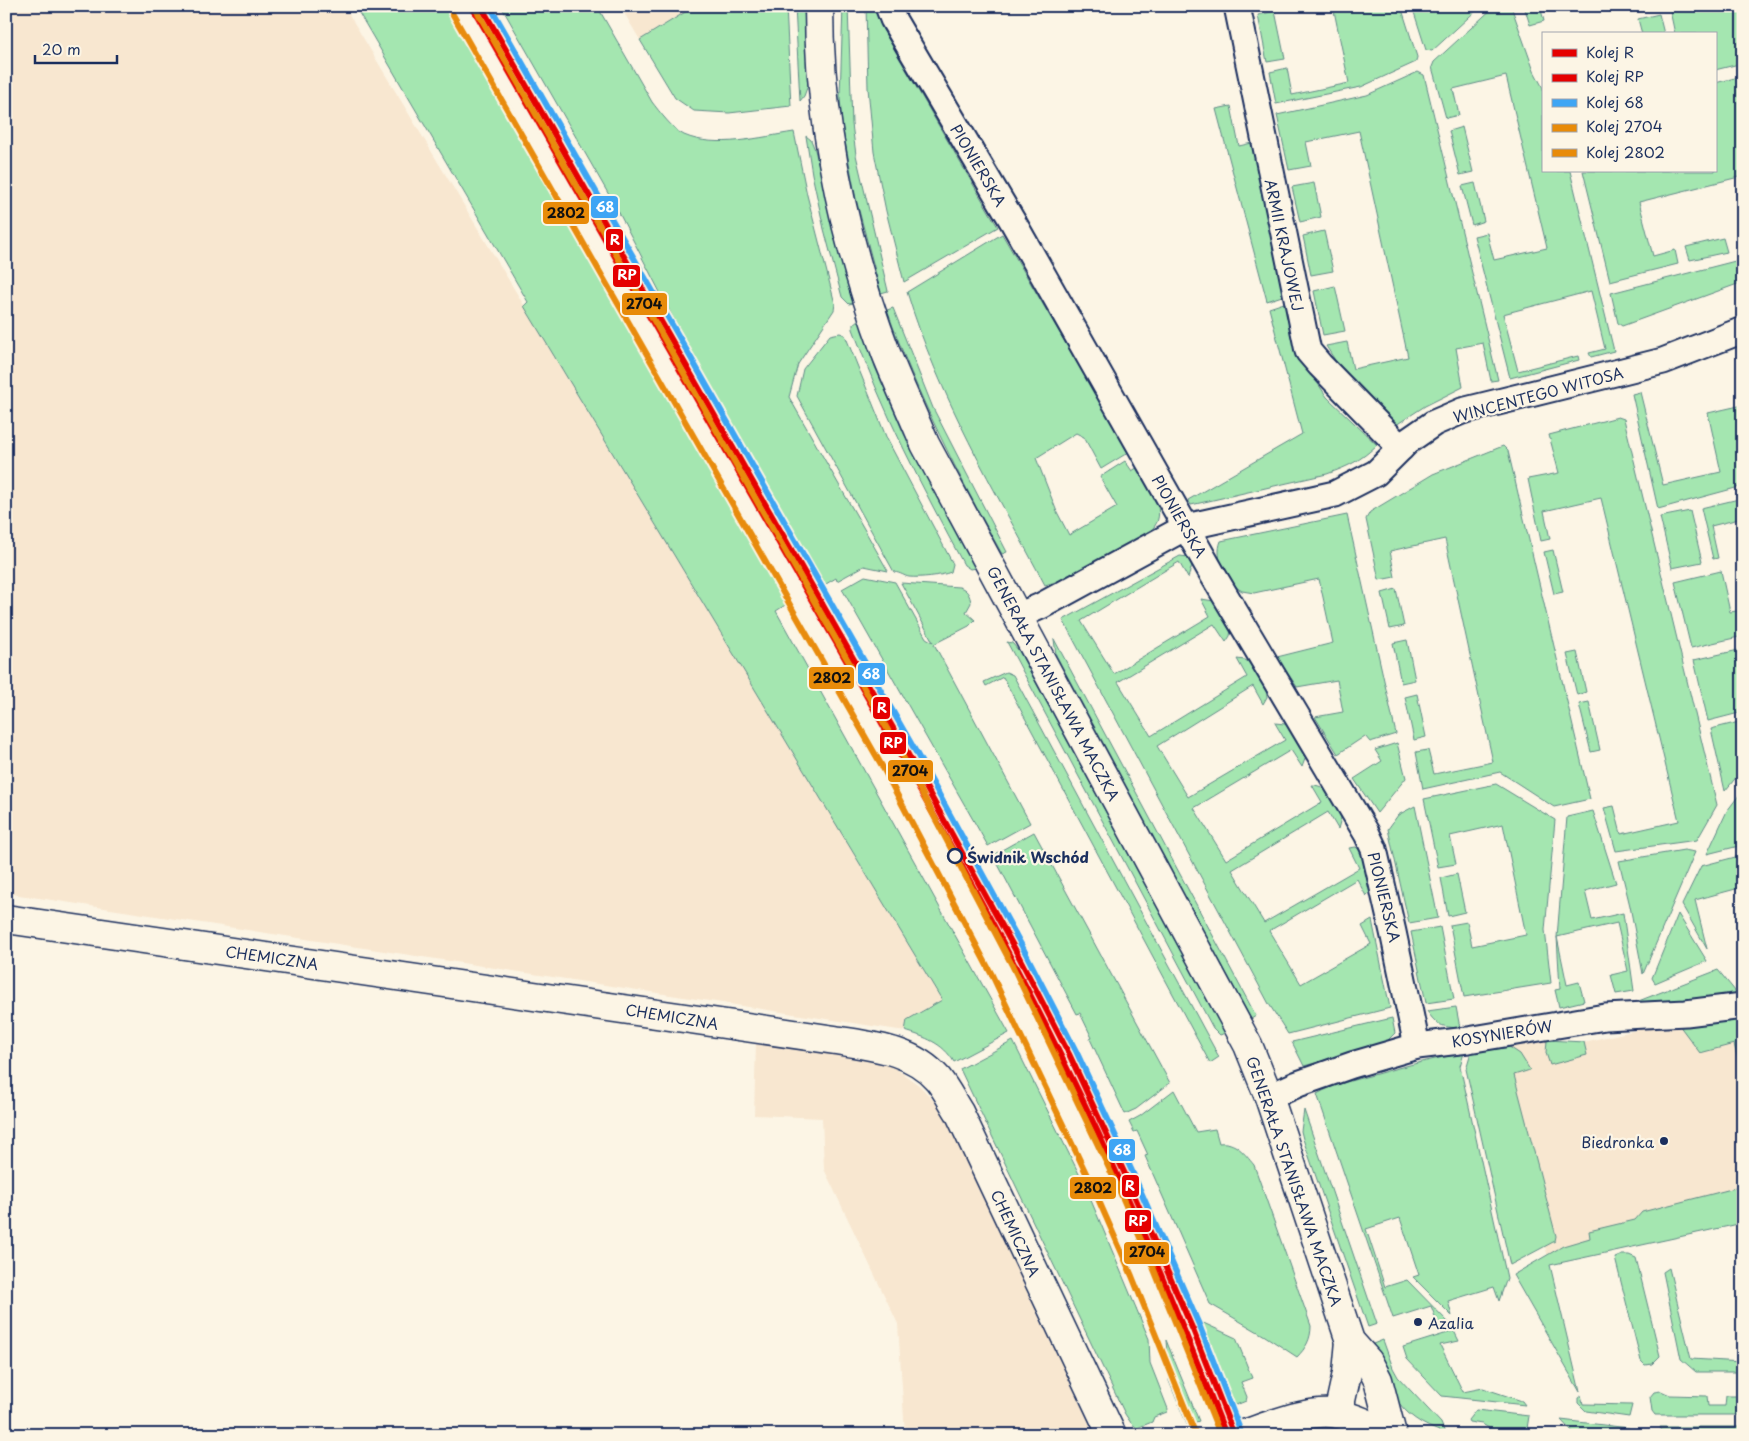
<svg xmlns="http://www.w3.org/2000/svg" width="1749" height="1441" viewBox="0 0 1749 1441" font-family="'Playpen Sans',sans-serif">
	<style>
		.built { fill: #f8e7d0 }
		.green { fill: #a4e6b0; stroke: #608a87 }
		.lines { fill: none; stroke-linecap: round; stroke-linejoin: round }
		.minor-casing { stroke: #1b2f5e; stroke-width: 29 }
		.tertiary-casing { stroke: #1b2f5e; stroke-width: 31 }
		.minor { stroke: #fcf5e5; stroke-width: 25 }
		.tertiary { stroke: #fcf5e5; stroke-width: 28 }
		.rail-1-casing { stroke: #fcf5e5; stroke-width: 10 }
		.rail-2-casing { stroke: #fcf5e5; stroke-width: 10 }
		.rail-3-casing { stroke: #fcf5e5; stroke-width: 10 }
		.rail-4-casing { stroke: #fcf5e5; stroke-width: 10 }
		.rail-5-casing { stroke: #fcf5e5; stroke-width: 10 }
		.rail-1 { stroke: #e50000; stroke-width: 6 }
		.rail-2 { stroke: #e50000; stroke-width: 6 }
		.rail-3 { stroke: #3ea5f4; stroke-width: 6 }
		.rail-4 { stroke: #e88b09; stroke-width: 6 }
		.rail-5 { stroke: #e88b09; stroke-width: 6 }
		.stop-dot { fill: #fcf5e5; stroke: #1b2f5e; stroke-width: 2.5 }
		.poi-dot { fill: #1b2f5e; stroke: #fcf5e5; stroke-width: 2 }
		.labels { text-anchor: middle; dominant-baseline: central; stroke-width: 4.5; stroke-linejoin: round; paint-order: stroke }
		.street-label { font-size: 15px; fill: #1b2f5e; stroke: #fcf5e5 }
		.stop-label { font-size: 15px; font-weight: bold; fill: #1b2f5e; stroke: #fcf5e5; text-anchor: start }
		.poi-label { font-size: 15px; fill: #1b2f5e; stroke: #fcf5e5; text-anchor: end }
		.line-badge { stroke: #fcf5e5; stroke-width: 2 }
		.badge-label { font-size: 14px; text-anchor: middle; font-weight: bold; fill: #fff }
		.pale-badge-label { font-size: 14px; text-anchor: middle; font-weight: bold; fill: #111 }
	</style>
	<rect width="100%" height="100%" fill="#fcf5e5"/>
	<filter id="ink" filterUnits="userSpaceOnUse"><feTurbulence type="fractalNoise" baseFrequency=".02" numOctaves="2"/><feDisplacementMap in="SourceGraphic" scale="10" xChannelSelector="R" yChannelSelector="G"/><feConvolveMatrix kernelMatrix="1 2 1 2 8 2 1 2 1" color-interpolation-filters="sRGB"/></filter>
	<g filter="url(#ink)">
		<g class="built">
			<polygon points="6,6 344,6 942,1000 907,1020 905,1031 6,893"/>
			<polygon points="620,6 695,6 640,40"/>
			<polygon points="1743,1016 1743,1223 1550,1265 1493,1049 1547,1040 1584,1042 1676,1021"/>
			<polygon points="756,1042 881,1058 920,1086 944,1112 1097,1435 905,1435 898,1324 824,1169 822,1118 754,1115"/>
		</g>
		<g class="green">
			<path d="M355,6H447L594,268L790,602L776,611L1009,1033L954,1062C943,1043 925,1037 905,1031L907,1020L942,1000L524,306L528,302Z"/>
			<path d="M501,6H597L652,102C659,111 673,130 684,135C716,149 761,137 794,132L807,195L835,304L834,310L798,364L789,397L888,571L864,566L837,581L836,578L821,587L727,422L617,209Z"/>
			<polygon points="695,6 786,6 791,106 729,113 694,111 675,98 640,40"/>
			<polygon points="795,6 804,6 808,85 804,96 800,101"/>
			<polygon points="843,6 848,6 852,124 856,155 888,291 881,293 856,199 842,125 840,97"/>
			<polygon points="866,6 875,6 883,30 998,227 904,282 886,211 874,152 868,88"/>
			<polygon points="1333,6 1401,6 1417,57 1416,62 1361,87 1276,104 1270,72 1287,68 1292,95 1349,83"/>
			<polygon points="1412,6 1481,6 1432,51 1426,50"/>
			<polygon points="1495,6 1511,6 1534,71 1543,88 1543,171 1570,171 1614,351 1591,357 1589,353 1605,349 1591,291 1503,314 1518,371 1578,356 1579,360 1510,378 1474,236 1487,233 1494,260 1547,248 1506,76 1453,89 1459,115 1446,118 1432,67 1434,62"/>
			<polygon points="1524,6 1540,6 1544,21 1530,25"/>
			<polygon points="1669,6 1743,6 1743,63 1715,70 1715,34 1675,34"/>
			<polygon points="1275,11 1285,59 1267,62 1258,15"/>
			<polygon points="1659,14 1664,34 1642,34 1638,19"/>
			<polygon points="1418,72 1424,75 1498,380 1491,381 1483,343 1456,348 1463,387 1425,406 1396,425 1340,368 1326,346 1347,342 1353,369 1408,357 1359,131 1306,142 1311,166 1289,170 1277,115 1367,95"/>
			<polygon points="1743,76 1743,176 1639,202 1653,256 1675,250 1678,264 1610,281 1583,171 1715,171 1715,83"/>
			<polygon points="1231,106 1239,146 1256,142 1288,294 1267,301 1216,109"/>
			<polygon points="1462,127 1473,172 1460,175 1449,131"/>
			<polygon points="806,136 811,140 815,150 853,303 849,304 842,297 824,229 812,174"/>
			<polygon points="1314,183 1321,217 1300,222 1292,187"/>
			<polygon points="1475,183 1484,221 1472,225 1462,186"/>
			<polygon points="1324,231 1333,271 1311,275 1303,236"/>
			<path d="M1002,234L1129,452L1101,469L1084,437L1076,433L1036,458L1057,512L1069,535L1117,507L1100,477L1125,461L1132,471L1138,467C1147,483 1168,509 1154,527C1152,530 1148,533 1145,535L1059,581L1045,585C995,490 938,395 907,292Z"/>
			<polygon points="1723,238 1727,252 1690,260 1686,247"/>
			<polygon points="1743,259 1743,282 1622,326 1618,323 1611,293"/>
			<polygon points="1335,286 1345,331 1323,335 1314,291"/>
			<path d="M1290,301L1306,366L1327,397L1377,445C1360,461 1349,466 1327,474L1191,505L1188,500L1302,434L1269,308Z"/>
			<path d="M893,308L933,408L1007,552L1002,554C958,475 917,395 887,310Z"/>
			<path d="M859,319L875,367L904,434L975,568L970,569L964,565C922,487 883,413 853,329V324Z"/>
			<path d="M840,333L845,335L887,439L953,564L951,572C941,576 920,578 909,577C904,576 901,573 894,572L797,396L803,369L830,335Z"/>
			<polygon points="1640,392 1663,485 1721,472 1708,413 1743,405 1743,486 1658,509 1632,394"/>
			<polygon points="1618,417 1624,419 1717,805 1697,840 1616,851 1604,808 1614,806 1621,834 1679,821 1601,498 1544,511 1550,539 1541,541 1528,479 1559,473 1549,435"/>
			<polygon points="1503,446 1508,451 1590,799 1554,807 1500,772 1423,789 1416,752 1428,750 1434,774 1493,762 1445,539 1390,551 1395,577 1379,580 1366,519 1370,512 1433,474"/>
			<polygon points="1743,498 1743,518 1711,526 1718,558 1713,559 1701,508"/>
			<polygon points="1690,511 1702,562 1672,568 1660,517"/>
			<path d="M1347,515L1396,734L1370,742L1365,736L1338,754L1315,717L1343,712L1337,680L1297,687L1277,657L1333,643L1319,579L1254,593C1250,592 1246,592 1242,591C1226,582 1214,558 1221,541Z"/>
			<polygon points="1553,550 1563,592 1554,594 1544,552"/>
			<path d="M1180,556L1188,557L1192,565L1188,578L1179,562L1081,621L1114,674L1210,616L1201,599L1214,601L1231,630L1230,636L1226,642L1214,624L1118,682L1151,736L1247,677L1237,659L1245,660L1251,663L1266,689L1267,697L1263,704L1253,686L1157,746L1188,797L1285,740L1275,723L1285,724L1292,731L1302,747L1305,759L1302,767L1291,750L1194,808L1226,860L1322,802L1312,785C1330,785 1336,804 1341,818L1338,829L1328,812L1232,870L1264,923L1359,868L1349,848L1356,847L1366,856L1371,891L1366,896L1357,879L1269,931L1301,984L1371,944L1362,926L1372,920L1390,1008L1288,1034L1269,1004L1063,620Z"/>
			<polygon points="1721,571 1730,612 1743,610 1743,636 1691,648 1675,582"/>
			<path d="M865,576L895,582L926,638L933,642L901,583L959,587C967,589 970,595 971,603L966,612L975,620L969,626L934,644L1030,823L988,846L842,589Z"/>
			<polygon points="1396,589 1404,626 1390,629 1382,593"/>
			<polygon points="1054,639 1256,1016 1251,1019 1056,655"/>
			<polygon points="1407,640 1415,680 1401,683 1393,643"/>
			<polygon points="1007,642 1012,643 1019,651 1225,1033 1220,1035 1213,1028"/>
			<polygon points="1743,649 1743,712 1708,721 1694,660"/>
			<polygon points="1577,652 1586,692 1577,695 1567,654"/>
			<polygon points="1006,672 1013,675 1219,1057 1210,1063 1003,677 986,686 984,682"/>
			<polygon points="1417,694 1426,737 1414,740 1405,697"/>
			<polygon points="1589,702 1600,750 1591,752 1579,704"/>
			<polygon points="1743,721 1743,769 1725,791 1711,729"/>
			<polygon points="1397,743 1406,778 1377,813 1354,779 1382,761 1375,750"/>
			<polygon points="1496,784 1555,820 1545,930 1551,983 1464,997 1450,925 1467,922 1472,946 1526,935 1503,824 1450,836 1456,864 1438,867 1424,799"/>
			<polygon points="1743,790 1743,845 1707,854 1727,811"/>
			<polygon points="1415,806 1438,918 1409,923 1388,829 1398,815"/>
			<polygon points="1593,811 1616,883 1585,891 1592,920 1623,913 1634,991 1616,994 1611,975 1628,971 1617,923 1557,937 1567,985 1579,982 1584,1001 1559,1007 1555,990 1560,989 1557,937 1567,817"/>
			<polygon points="1034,832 1170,1083 1136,1109 1125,1114 1090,1039 1092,1038 1080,1013 1077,1014 993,855"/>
			<polygon points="1684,850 1695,852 1643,974 1630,906 1619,861"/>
			<polygon points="1743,855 1743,887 1695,900 1707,949 1682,905 1701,866"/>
			<polygon points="1457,874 1465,912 1448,916 1441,878"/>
			<polygon points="1678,914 1707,961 1655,983 1652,978"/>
			<polygon points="1440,927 1454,999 1426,1003 1411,932"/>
			<polygon points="1718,970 1740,997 1636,1002"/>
			<path d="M1456,1007L1460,1028C1442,1027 1437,1026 1427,1011Z"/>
			<polygon points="1743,1016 1743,1080 1734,1044 1700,1053 1676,1021"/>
			<polygon points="1392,1018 1395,1033 1384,1044 1304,1066 1292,1042"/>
			<polygon points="1547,1040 1584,1042 1587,1055 1550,1065 1546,1053"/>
			<polygon points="1013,1041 1085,1186 1149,1339 1150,1363 1168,1409 1167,1412 1154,1417 1152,1422 1137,1428 1131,1423 1125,1414 960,1069"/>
			<polygon points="1508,1046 1520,1054 1530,1070 1514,1075 1556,1236 1555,1241 1510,1265 1466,1069 1471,1052"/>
			<path d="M1464,1053L1460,1066L1507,1278L1499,1301L1494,1287L1448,1301L1452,1316L1413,1277L1419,1275L1400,1218L1366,1229L1385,1287L1407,1280L1450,1324L1439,1327L1431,1306L1393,1318L1317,1094C1334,1084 1354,1080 1373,1075C1403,1066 1433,1059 1464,1053Z"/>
			<path d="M1174,1090L1196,1132L1215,1129L1219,1143C1236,1141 1244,1153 1254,1165L1311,1326C1311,1339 1306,1348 1297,1357L1265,1336L1210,1304L1145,1156L1148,1155L1137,1131L1134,1132L1129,1122L1140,1116Z"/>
			<polygon points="1304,1110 1377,1324 1368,1327 1303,1139 1301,1131"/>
			<polygon points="1743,1186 1743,1223 1550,1265 1580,1392 1513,1275 1563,1246 1590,1238 1589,1231 1635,1220 1642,1212"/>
			<polygon points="1622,1255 1629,1255 1636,1258 1660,1356 1652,1364 1645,1365 1641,1361 1615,1258"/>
			<polygon points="1669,1268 1691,1359 1743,1362 1743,1372 1696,1372 1681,1359 1663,1272"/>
			<polygon points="1197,1320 1236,1338 1252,1378 1241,1382 1247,1397 1246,1401 1231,1407"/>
			<polygon points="1454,1331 1459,1341 1440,1345 1463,1392 1483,1388 1522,1401 1525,1405 1442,1396 1407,1359 1403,1347"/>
			<polygon points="1166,1340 1199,1421 1187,1425 1169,1381"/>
			<path d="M1383,1340L1393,1368L1398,1377L1441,1423L1445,1433C1395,1417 1389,1388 1373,1344Z"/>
			<polygon points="1661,1391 1670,1395 1707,1396 1708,1406 1725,1406 1726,1396 1743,1396 1743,1415 1655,1415 1652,1411 1650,1397 1654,1392"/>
			<polygon points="1581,1396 1583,1404 1632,1405 1629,1417 1586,1411 1578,1403 1578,1398"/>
			<polygon points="1476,1410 1529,1416 1526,1435 1501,1435 1482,1424 1469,1422 1468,1420"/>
			<polygon points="1561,1420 1629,1428 1625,1435 1575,1435"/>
			<polygon points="1660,1427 1743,1427 1743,1435 1664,1435"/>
		</g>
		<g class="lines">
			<g class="minor-casing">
				<g id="minor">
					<polyline points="888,6 893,19 1013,222 1213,575 1367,834 1374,849 1393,932 1417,1046"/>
					<polyline points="1237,6 1308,351 1320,365 1401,448"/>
					<polyline points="1018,616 1041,606 1186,527 1335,494 1376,473 1408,441 1434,423 1462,411 1663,361 1743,330"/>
					<polyline points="1269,1097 1298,1084 1352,1065 1417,1046 1468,1040 1605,1017 1686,1013 1743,1006"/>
				</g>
			</g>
			<g class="tertiary-casing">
				<g id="tertiary">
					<path d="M819,6C819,124 845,243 886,353C898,383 912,413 925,444L1248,1045L1269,1097L1350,1341L1368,1361L1378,1380L1392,1434"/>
					<path d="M6,919L835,1040C871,1046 912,1049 938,1079C946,1089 952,1101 959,1112L1112,1435"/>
					<polyline points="1338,1414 1347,1373 1350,1341"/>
					<path d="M1241,1435C1269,1426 1309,1408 1338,1414C1357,1418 1375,1427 1392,1435"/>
				</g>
			</g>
			<use href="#minor" class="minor"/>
			<use href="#tertiary" class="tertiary"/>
			<g class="rail-1-casing">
				<polyline id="rail-1" points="481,6 905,749 1017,953 1069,1054 1124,1172 1193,1330 1234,1435"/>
			</g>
			<g class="rail-2-casing">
				<path id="rail-2" d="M474,10C578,190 681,371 784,552C879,718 976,884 1061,1056C1123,1179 1176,1307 1226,1435"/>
			</g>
			<g class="rail-3-casing">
				<polyline id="rail-3" points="490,6 912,745 1024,950 1076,1051 1131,1169 1200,1327 1241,1432"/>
			</g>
			<g class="rail-4-casing">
				<polyline id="rail-4" points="474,6 902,755 1012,965 1116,1183 1153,1267 1219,1432"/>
			</g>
			<g class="rail-5-casing">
				<polyline id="rail-5" points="452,13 882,766 992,975 1095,1192 1132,1276 1196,1435"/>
			</g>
			<use href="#rail-1" class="rail-1"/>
			<use href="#rail-2" class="rail-2"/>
			<use href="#rail-3" class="rail-3"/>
			<use href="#rail-4" class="rail-4"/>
			<use href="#rail-5" class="rail-5"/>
		</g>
	</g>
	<circle class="stop-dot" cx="955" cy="856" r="7"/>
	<g class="poi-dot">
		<circle cx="1664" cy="1141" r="5"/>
		<circle cx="1418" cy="1322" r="5"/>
	</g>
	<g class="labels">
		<g class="street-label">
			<text transform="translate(979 165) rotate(59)">PIONIERSKA</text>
			<text transform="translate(1285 245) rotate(78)">ARMII KRAJOWEJ</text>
			<text transform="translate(1538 394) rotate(-15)">WINCENTEGO WITOSA</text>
			<text transform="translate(1180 516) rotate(60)">PIONIERSKA</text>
			<text transform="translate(1054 683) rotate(62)">GENERAŁA STANISŁAWA MACZKA</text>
			<text transform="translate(1385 897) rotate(76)">PIONIERSKA</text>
			<text transform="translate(272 957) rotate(8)">CHEMICZNA</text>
			<text transform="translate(672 1016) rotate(9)">CHEMICZNA</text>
			<text transform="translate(1502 1033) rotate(-9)">KOSYNIERÓW</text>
			<text transform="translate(1295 1181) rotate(71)">GENERAŁA STANISŁAWA MACZKA</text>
			<text transform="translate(1016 1233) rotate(65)">CHEMICZNA</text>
		</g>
		<g class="stop-label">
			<text x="967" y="856">Świdnik Wschód</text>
		</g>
		<g class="poi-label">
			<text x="1654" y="1141">Biedronka</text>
			<text x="1428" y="1322" text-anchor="start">Azalia</text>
		</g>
	</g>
	<g class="line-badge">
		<rect x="590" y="195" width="29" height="24" rx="5" fill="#3ea5f4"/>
		<rect x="542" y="201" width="48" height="24" rx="5" fill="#e88b09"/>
		<rect x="605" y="228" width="19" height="24" rx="5" fill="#e50000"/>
		<rect x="612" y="264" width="29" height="24" rx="5" fill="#e50000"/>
		<rect x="621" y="292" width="47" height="24" rx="5" fill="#e88b09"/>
		<rect x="857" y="662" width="29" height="24" rx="5" fill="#3ea5f4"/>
		<rect x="808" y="666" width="47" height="24" rx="5" fill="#e88b09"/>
		<rect x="872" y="696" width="19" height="24" rx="5" fill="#e50000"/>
		<rect x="879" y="731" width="28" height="24" rx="5" fill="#e50000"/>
		<rect x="887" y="759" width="47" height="24" rx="5" fill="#e88b09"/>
		<rect x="1108" y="1138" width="28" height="24" rx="5" fill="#3ea5f4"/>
		<rect x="1121" y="1174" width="19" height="24" rx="5" fill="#e50000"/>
		<rect x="1069" y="1176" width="48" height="24" rx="5" fill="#e88b09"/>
		<rect x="1124" y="1209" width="28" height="24" rx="5" fill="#e50000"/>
		<rect x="1123" y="1241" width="47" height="24" rx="5" fill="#e88b09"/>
	</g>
	<g class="badge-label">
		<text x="605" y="212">68</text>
		<text x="615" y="245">R</text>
		<text x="627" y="280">RP</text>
		<text x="871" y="679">68</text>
		<text x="882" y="713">R</text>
		<text x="893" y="748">RP</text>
		<text x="1122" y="1155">68</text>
		<text x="1130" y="1191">R</text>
		<text x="1138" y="1226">RP</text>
	</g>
	<g class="pale-badge-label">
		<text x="566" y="218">2802</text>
		<text x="644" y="309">2704</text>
		<text x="832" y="683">2802</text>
		<text x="910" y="776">2704</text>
		<text x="1093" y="1193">2802</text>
		<text x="1147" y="1257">2704</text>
	</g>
	<rect width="1749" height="1441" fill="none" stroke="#fcf5e5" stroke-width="25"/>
	<rect x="12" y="12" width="1724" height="1416" fill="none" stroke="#1b2f5e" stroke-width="2" filter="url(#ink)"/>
	<rect x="1542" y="32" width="175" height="140" fill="#fcf5e5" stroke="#a2a6af"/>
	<rect x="1552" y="49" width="25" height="8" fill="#e50000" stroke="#a2a6af"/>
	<text x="1586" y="58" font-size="15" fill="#1b2f5e">Kolej R</text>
	<rect x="1552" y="74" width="25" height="8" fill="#e50000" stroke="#a2a6af"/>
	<text x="1586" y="82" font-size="15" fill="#1b2f5e">Kolej RP</text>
	<rect x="1552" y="99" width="25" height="8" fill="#3ea5f4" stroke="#a2a6af"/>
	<text x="1586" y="108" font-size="15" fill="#1b2f5e">Kolej 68</text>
	<rect x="1552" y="124" width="25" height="8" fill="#e88b09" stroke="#a2a6af"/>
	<text x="1586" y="132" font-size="15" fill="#1b2f5e">Kolej 2704</text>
	<rect x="1552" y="149" width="25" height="8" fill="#e88b09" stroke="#a2a6af"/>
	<text x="1586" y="158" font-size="15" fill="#1b2f5e">Kolej 2802</text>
	<path d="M35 55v8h82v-8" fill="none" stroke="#1b2f5e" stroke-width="2.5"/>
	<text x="42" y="55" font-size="15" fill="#1b2f5e" stroke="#fcf5e5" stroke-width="4" paint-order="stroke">20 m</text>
</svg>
